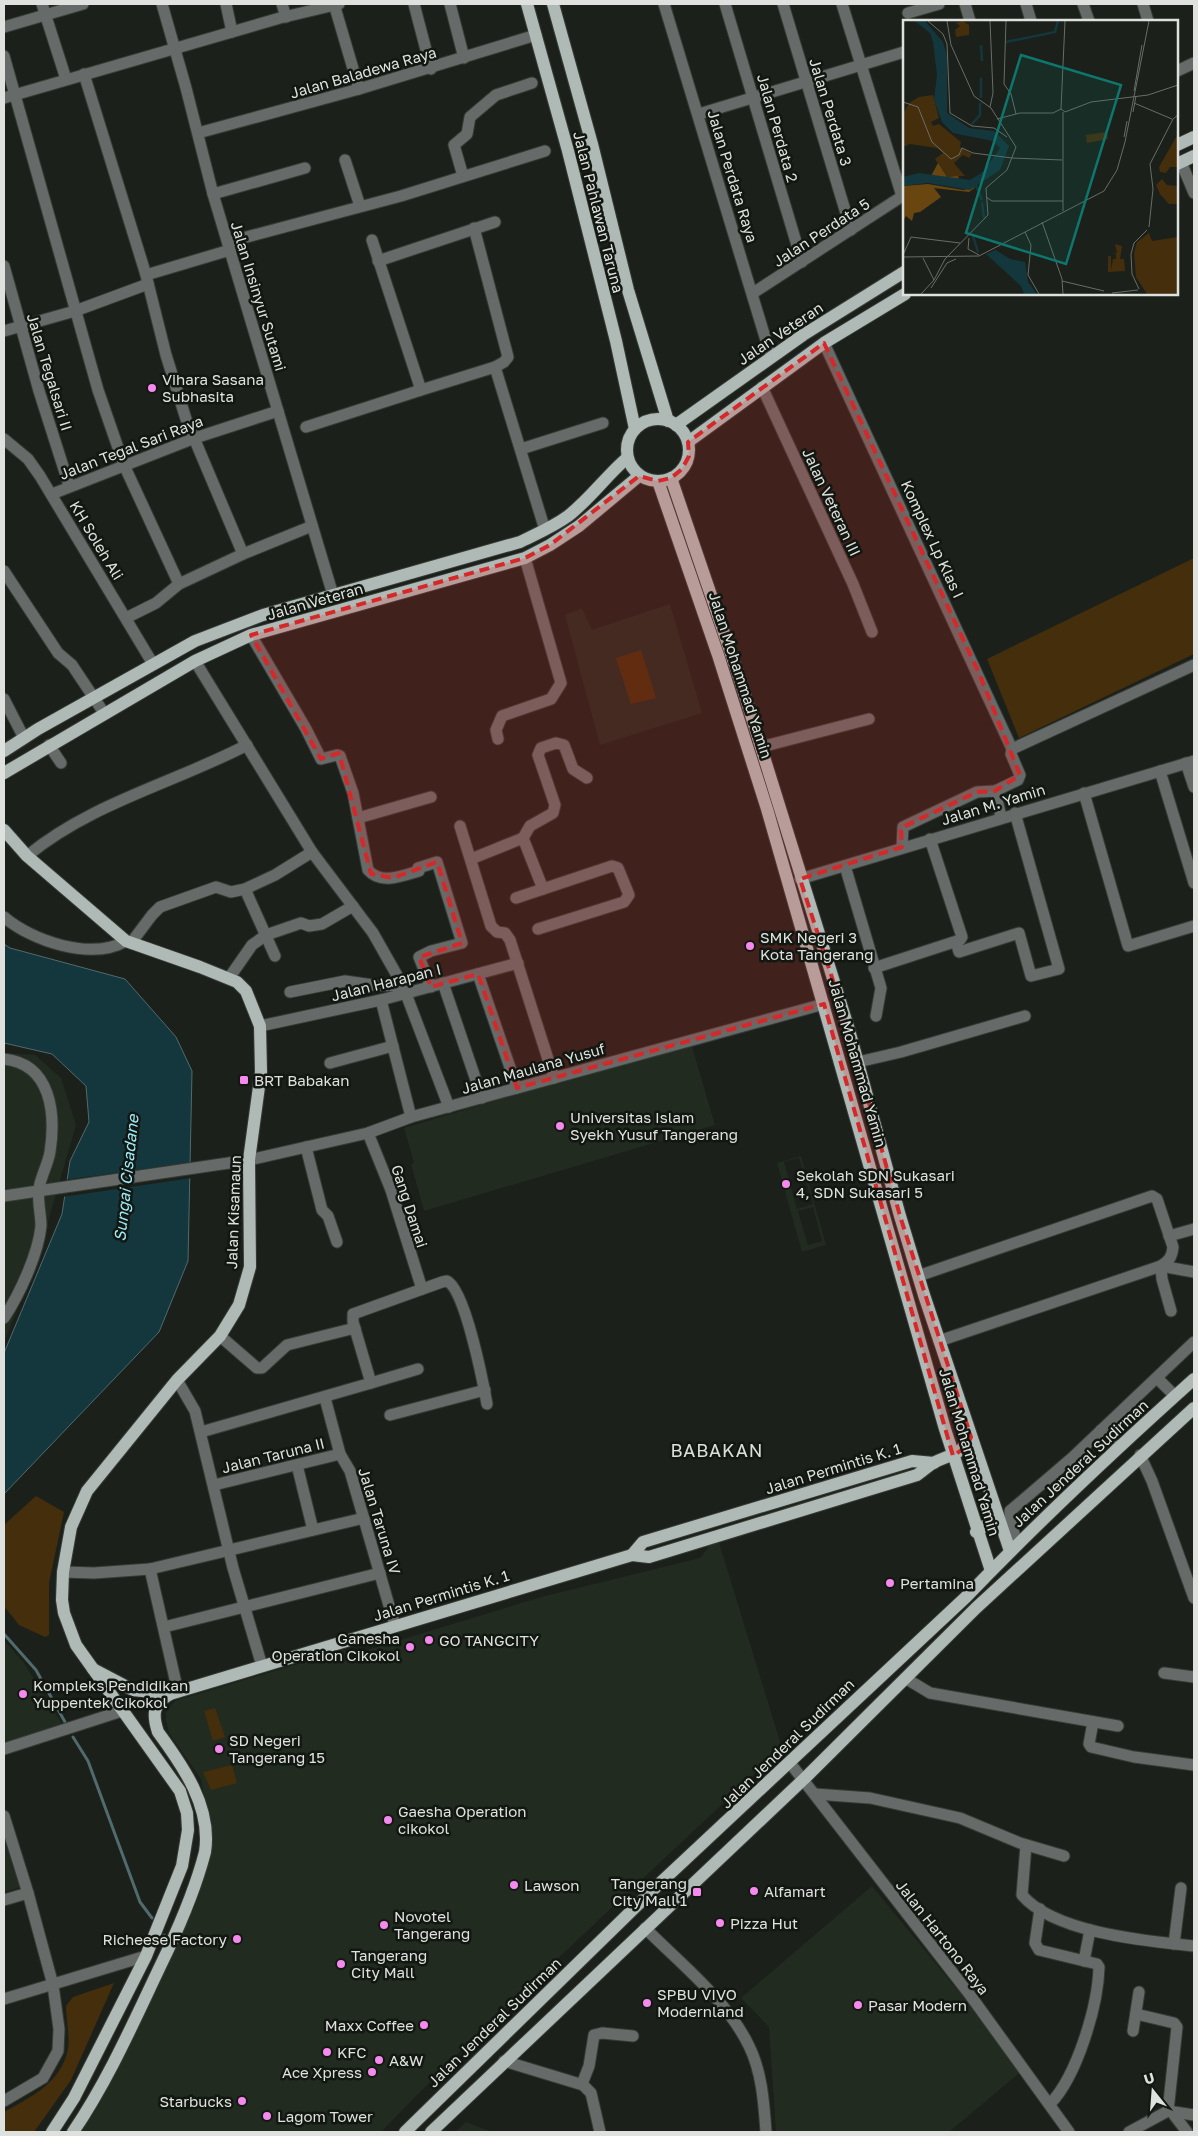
<svg xmlns="http://www.w3.org/2000/svg" width="1198" height="2136" viewBox="0 0 1198 2136" font-family="'Golos Text',sans-serif">
	<style>
		.built { fill: #212b20; fill-rule: evenodd }
		.green { fill: #452e0c }
		.water { fill: #14373d; stroke: #516a6d }
		.pier { fill: #1b201a }
		.lines { fill: none; stroke-linecap: round; stroke-linejoin: round }
		.stream { stroke: #516a6d; stroke-width: 3 }
		.minor-casing { stroke: #363b35; stroke-width: 13 }
		.major-casing { stroke: #363b35; stroke-width: 14 }
		.minor { stroke: #666b69; stroke-width: 11 }
		.major { stroke: #afb9b6; stroke-width: 12 }
		.marked { fill: #d62828; fill-opacity: 0.2; stroke: #d62828; stroke-width: 4; stroke-dasharray: 10 6; stroke-linejoin: round }
		.poi-dot { fill: #f689ee; stroke: #121711; stroke-width: 2 }
		.labels { text-anchor: middle; dominant-baseline: central; stroke-width: 5; stroke-linejoin: round; paint-order: stroke }
		.street-label { font-size: 15px; fill: #dee1dd; stroke: #121711 }
		.poi-label { font-size: 15px; fill: #dee1dd; stroke: #121711; text-anchor: start }
		.water-label { font-size: 16px; font-style: italic; fill: #9debfa; stroke: #121711 }
		.quarter-label { font-size: 18px; letter-spacing: 1px; fill: #d9e0d8; stroke: #121711 }
		.inset-river { fill: none; stroke: #14373d; stroke-width: 2.5 }
		.inset-road { fill: none; stroke: #696d68; stroke-width: 1 }
		.view { fill: #0f766e; fill-opacity: 0.15; stroke: #0f766e; stroke-width: 2.5 }
		.inset-edge { fill: none; stroke: #dee1dd; stroke-width: 2.5 }
	</style>
	<rect width="100%" height="100%" fill="#1b201a"/>
	<g class="built">
		<polygon points="670,604 702,713 600,745 565,615 582,608 592,630"/>
		<polygon points="691,1043 715,1125 424,1211 411,1164 414,1163 404,1128"/>
		<polygon points="4,1053 35,1055 61,1078 76,1125 40,1249 4,1343"/>
		<path d="M801,1156L826,1245L802,1252L777,1163ZM799,1158L813,1204L797,1209L784,1162ZM813,1207L822,1241L808,1245L798,1211Z"/>
		<polygon points="717,1536 782,1748 470,2041 381,2132 81,2132 99,2105 195,1906 209,1858 208,1818 201,1779 169,1733 166,1720 166,1712 175,1701 344,1650 351,1655 541,1597 700,1558"/>
		<polygon points="4,1640 24,1663 62,1724 4,1743"/>
		<polygon points="4,1832 21,1887 4,1892"/>
		<polygon points="872,1886 1023,2070 949,2132 776,2132 769,2027 741,1998"/>
		<polygon points="466,2122 492,2132 455,2132"/>
	</g>
	<g class="green">
		<polygon points="1194,558 1194,654 1019,738 987,659"/>
		<polygon points="641,650 656,698 631,704 616,658"/>
		<polygon points="36,1496 64,1512 49,1583 49,1635 45,1637 19,1625 4,1606 4,1525"/>
		<polygon points="215,1708 225,1737 213,1741 204,1711"/>
		<polygon points="232,1765 237,1783 211,1790 203,1772"/>
		<path d="M114,1983L71,2080L34,2132H4V2112C31,2097 61,2083 68,2049C70,2037 66,2019 66,2006L73,1997Z"/>
	</g>
	<polygon class="water" points="4,944 10,948 125,979 176,1037 192,1071 188,1261 159,1332 4,1494 4,1353 62,1214 70,1161 89,1122 86,1086 52,1054 4,1043"/>
	<polygon class="pier" points="193,1162 192,1178 62,1197 64,1180"/>
	<g class="lines">
		<g class="stream">
			<polyline points="4,1634 36,1670 65,1722"/>
			<polyline points="73,1737 88,1761 140,1902 152,1918"/>
			<polyline points="164,1935 165,1936"/>
		</g>
		<g class="minor-casing">
			<g id="minor">
				<polyline points="42,4 66,79"/>
				<polyline points="162,4 186,88 213,194 333,595"/>
				<polyline points="226,4 232,32"/>
				<polyline points="282,4 286,17"/>
				<polyline points="334,4 359,89"/>
				<polyline points="414,4 431,69"/>
				<polyline points="450,4 464,58"/>
				<polyline points="664,4 771,357"/>
				<polyline points="725,4 802,262"/>
				<polyline points="783,4 851,230"/>
				<polyline points="842,4 902,196"/>
				<polyline points="965,4 970,21"/>
				<polyline points="1026,4 1031,21"/>
				<polyline points="1083,4 1089,21"/>
				<polyline points="1143,4 1148,21"/>
				<polyline points="908,13 939,4"/>
				<polyline points="4,27 83,4"/>
				<polyline points="4,56 98,390 124,465 179,584"/>
				<polyline points="1177,71 1194,63"/>
				<polyline points="84,74 146,275 166,355 186,419 243,554"/>
				<polyline points="4,98 280,18 339,4"/>
				<polyline points="699,114 904,52"/>
				<polyline points="198,133 359,89 536,35"/>
				<polyline points="345,160 360,206"/>
				<polyline points="1181,162 1194,193"/>
				<polyline points="463,176 454,145 467,134 470,117 496,95 532,83"/>
				<polyline points="213,194 305,168"/>
				<polyline points="228,242 401,196 545,151"/>
				<polyline points="378,261 495,222"/>
				<polyline points="4,266 39,391 69,485"/>
				<polyline points="146,275 230,250"/>
				<polyline points="753,293 904,195"/>
				<polyline points="4,331 75,311 148,284"/>
				<polyline points="824,343 1012,749"/>
				<polyline points="495,367 545,530"/>
				<polyline points="762,387 853,584 872,632"/>
				<polyline points="421,390 495,367 504,362 508,357 474,228"/>
				<polyline points="306,427 421,390 372,240"/>
				<polyline points="4,439 28,459 40,476 153,664"/>
				<polyline points="521,449 603,423"/>
				<polyline points="52,494 195,438 278,411"/>
				<polyline points="4,571 58,653 72,665 104,713"/>
				<polyline points="126,618 156,603 179,584 243,554 312,526"/>
				<path d="M251,635L306,729L321,759L337,755L340,756L353,793L368,870C381,885 402,876 419,871L418,868L437,862L462,943L431,951L419,957L431,987"/>
				<polyline points="195,661 312,852 373,933 403,986 449,1107"/>
				<polyline points="4,699 24,738"/>
				<polyline points="498,739 496,730 502,716 551,699 561,683 525,558"/>
				<polyline points="49,745 61,763"/>
				<polyline points="761,747 869,719"/>
				<polyline points="1186,763 1194,787"/>
				<polyline points="1160,771 1194,883"/>
				<polyline points="1084,793 1128,946 1194,926"/>
				<polyline points="1001,817 995,791 1018,780 1020,775 1011,754 1012,749 1194,665"/>
				<polyline points="358,818 431,797"/>
				<polyline points="460,826 491,926 497,932 505,933 510,940 554,1078"/>
				<polyline points="523,838 543,889 612,866 618,868 629,895 624,902 538,929"/>
				<polyline points="902,847 903,827 977,792 995,791"/>
				<path d="M27,856C91,803 174,783 247,745"/>
				<polyline points="471,859 523,838 530,826 553,813 555,805 538,755 541,748 556,743 564,745 573,769 587,778"/>
				<polyline points="845,866 881,988 876,1016"/>
				<polyline points="800,879 1194,761"/>
				<polyline points="245,889 275,956"/>
				<polyline points="516,898 543,889"/>
				<path d="M4,917C32,941 91,961 126,941"/>
				<polyline points="956,942 959,952 1019,933 1031,976 1059,969 1015,813"/>
				<polyline points="131,943 152,915 160,907 216,887 231,892 245,889 275,875 312,852"/>
				<polyline points="874,968 960,940 962,937 930,839"/>
				<polyline points="478,974 517,1088"/>
				<polyline points="229,978 252,945 266,935 301,923 309,926 322,924 353,906"/>
				<polyline points="443,983 482,1098"/>
				<polyline points="290,992 345,981 373,985 403,986"/>
				<polyline points="381,1000 411,1117"/>
				<polyline points="260,1026 381,1000 518,963"/>
				<path d="M4,1059C51,1064 56,1113 50,1152C48,1164 41,1176 39,1188C37,1200 41,1214 41,1226C38,1255 19,1295 4,1318"/>
				<polyline points="858,1062 901,1052 1025,1016"/>
				<polyline points="330,1063 393,1046"/>
				<polyline points="368,1133 391,1190 422,1289"/>
				<polyline points="306,1147 322,1210 328,1216 337,1242"/>
				<polyline points="4,1196 249,1160 368,1133 411,1117 824,1004"/>
				<polyline points="1169,1236 1194,1229"/>
				<polyline points="1161,1266 1194,1272"/>
				<path d="M918,1276L1152,1196L1157,1199L1173,1247C1172,1257 1169,1261 1161,1266"/>
				<polyline points="220,1336 257,1368 262,1368 287,1345 355,1328"/>
				<polyline points="939,1341 1161,1266 1162,1279 1171,1311"/>
				<polyline points="1157,1378 1175,1396"/>
				<polyline points="177,1380 195,1411 233,1568 262,1666"/>
				<polyline points="371,1383 418,1369"/>
				<polyline points="325,1398 340,1454 350,1471 395,1626"/>
				<polyline points="390,1415 485,1390"/>
				<polyline points="1101,1430 1118,1448"/>
				<path d="M201,1432L371,1383L353,1322V1314L442,1282L447,1281C465,1289 483,1382 487,1404"/>
				<polyline points="1140,1455 1152,1481 1194,1598"/>
				<polyline points="297,1465 313,1530"/>
				<polyline points="214,1485 340,1454"/>
				<polyline points="1017,1544 1010,1519 1010,1511 1072,1458 1194,1342"/>
				<polyline points="150,1569 178,1692"/>
				<polyline points="63,1572 94,1573 150,1569 364,1518"/>
				<polyline points="164,1627 380,1573"/>
				<polyline points="1164,1673 1194,1677"/>
				<polyline points="905,1678 930,1693 1118,1726"/>
				<polyline points="1093,1722 1089,1744 1091,1747 1134,1757 1194,1765"/>
				<polyline points="4,1749 122,1711"/>
				<polyline points="790,1763 970,1995 1069,2132"/>
				<polyline points="815,1794 870,1798 960,1818 1020,1843 1064,1856"/>
				<polyline points="4,1816 28,1893 4,1900"/>
				<path d="M1026,1845L1022,1895C1054,1933 1147,1941 1194,1946"/>
				<path d="M1040,1909L1035,1943L1039,1950L1097,1964L1099,1967C1098,2006 1077,2076 1050,2104"/>
				<path d="M645,1928C680,1963 727,2000 749,2046C762,2072 764,2104 766,2132"/>
				<polyline points="1174,1944 1181,1888"/>
				<polyline points="1084,1961 1090,1930"/>
				<polyline points="4,1999 146,1956"/>
				<polyline points="1133,2031 1139,1992"/>
				<polyline points="504,2061 583,2085 591,2093 600,2132"/>
				<polyline points="582,2084 589,2066 594,2035 602,2033 633,2036"/>
				<polyline points="4,2101 43,2078 58,2051 59,2029 53,1985 28,1893"/>
				<polyline points="1168,2111 1194,2115"/>
				<polyline points="1171,2111 1187,2132"/>
				<polyline points="1129,2132 1168,2111 1177,2027 1174,2023 1136,2014"/>
			</g>
		</g>
		<g class="major-casing">
			<g id="major">
				<polyline points="527,4 568,151 616,341 635,429"/>
				<polyline points="553,4 592,144 628,290 668,421"/>
				<polyline points="1177,145 1194,137"/>
				<polyline points="1177,164 1194,156"/>
				<circle cx="658" cy="450" r="31"/>
				<polyline points="676,425 803,335 904,272"/>
				<polyline points="688,442 824,343 905,294"/>
				<polyline points="671,478 741,683 849,1030 900,1216 924,1295 1010,1551"/>
				<polyline points="658,481 718,655 767,809 945,1429 991,1571"/>
				<path d="M4,751L38,729L195,641L263,615L520,542C536,534 553,527 568,516C590,499 606,476 627,458"/>
				<polyline points="4,773 195,661 251,635 525,558 550,545 579,526 639,476"/>
				<polyline points="4,830 27,856 126,941 200,967 237,982 246,991 260,1026 261,1072 249,1160 250,1267 239,1305 220,1336 177,1380 87,1491 71,1527 63,1572 62,1600 64,1613 76,1645 180,1791 187,1813 188,1830 182,1866 146,1956 74,2098 52,2132"/>
				<polyline points="976,1532 997,1517"/>
				<polyline points="632,1555 643,1542 912,1461 934,1463"/>
				<path d="M93,1669L133,1690L170,1694L632,1555L649,1557L917,1475C923,1471 928,1466 933,1463C950,1454 960,1456 971,1437"/>
				<path d="M73,2132C111,2076 137,2014 167,1952C182,1920 196,1887 205,1852C212,1807 183,1766 158,1732C152,1714 153,1704 170,1694"/>
				<path d="M405,2132L658,1885L966,1597C1039,1521 1116,1449 1194,1379"/>
				<polyline points="431,2132 804,1779 976,1608 1194,1408"/>
			</g>
		</g>
		<use href="#minor" class="minor"/>
		<use href="#major" class="major"/>
	</g>
	<path class="marked" d="M824,343L979,673L1020,775L995,791L977,792L901,828L902,847L800,879L849,1030L900,1216L971,1437L966,1447L953,1456L824,1004L517,1088L478,974L431,987L419,957L462,943L437,862L393,878L371,874L339,753L321,759L251,635L525,558L550,545L639,476L658,481L671,478L682,469L689,456L688,442Z"/>
	<g class="poi-dot">
		<circle cx="152" cy="388" r="5"/>
		<circle cx="750" cy="946" r="5"/>
		<rect x="239" y="1075" width="10" height="10" rx="2.5"/>
		<circle cx="560" cy="1126" r="5"/>
		<circle cx="786" cy="1184" r="5"/>
		<circle cx="890" cy="1583" r="5"/>
		<circle cx="429" cy="1640" r="5"/>
		<circle cx="410" cy="1647" r="5"/>
		<circle cx="23" cy="1694" r="5"/>
		<circle cx="219" cy="1749" r="5"/>
		<circle cx="388" cy="1820" r="5"/>
		<circle cx="514" cy="1885" r="5"/>
		<circle cx="754" cy="1891" r="5"/>
		<rect x="692" y="1887" width="10" height="10" rx="2.5"/>
		<circle cx="720" cy="1923" r="5"/>
		<circle cx="384" cy="1925" r="5"/>
		<circle cx="237" cy="1939" r="5"/>
		<circle cx="341" cy="1964" r="5"/>
		<circle cx="647" cy="2003" r="5"/>
		<circle cx="858" cy="2005" r="5"/>
		<circle cx="424" cy="2025" r="5"/>
		<circle cx="327" cy="2052" r="5"/>
		<circle cx="379" cy="2060" r="5"/>
		<circle cx="372" cy="2072" r="5"/>
		<circle cx="242" cy="2101" r="5"/>
		<circle cx="267" cy="2116" r="5"/>
	</g>
	<g class="labels">
		<g class="street-label">
			<text transform="translate(363 72) rotate(-16)">Jalan Baladewa Raya</text>
			<text transform="translate(831 112) rotate(73)">Jalan Perdata 3</text>
			<text transform="translate(778 128) rotate(74)">Jalan Perdata 2</text>
			<text transform="translate(733 176) rotate(73)">Jalan Perdata Raya</text>
			<text transform="translate(599 212) rotate(76)">Jalan Pahlawan Taruna</text>
			<text transform="translate(821 232) rotate(-33)">Jalan Perdata 5</text>
			<text transform="translate(259 296) rotate(73)">Jalan Insinyur Sutami</text>
			<text transform="translate(780 333) rotate(-34)">Jalan Veteran</text>
			<text transform="translate(50 372) rotate(73)">Jalan Tegalsari II</text>
			<text transform="translate(131 447) rotate(-21)">Jalan Tegal Sari Raya</text>
			<text transform="translate(832 502) rotate(65)">Jalan Veteran III</text>
			<text transform="translate(933 539) rotate(65)">Komplex Lp Klas I</text>
			<text transform="translate(97 540) rotate(59)">KH Soleh Ali</text>
			<text transform="translate(315 601) rotate(-16)">Jalan Veteran</text>
			<text transform="translate(741 675) rotate(72)">Jalan Mohammad Yamin</text>
			<text transform="translate(993 804) rotate(-17)">Jalan M. Yamin</text>
			<text transform="translate(386 982) rotate(-14)">Jalan Harapan I</text>
			<text transform="translate(858 1063) rotate(74)">Jalan Mohammad Yamin</text>
			<text transform="translate(533 1068) rotate(-16)">Jalan Maulana Yusuf</text>
			<text transform="translate(410 1206) rotate(72)">Gang Damai</text>
			<text transform="translate(233 1212) rotate(-88)">Jalan Kisamaun</text>
			<text transform="translate(970 1452) rotate(73)">Jalan Mohammad Yamin</text>
			<text transform="translate(273 1455) rotate(-14)">Jalan Taruna II</text>
			<text transform="translate(1080 1463) rotate(-43)">Jalan Jenderal Sudirman</text>
			<text transform="translate(833 1468) rotate(-17)">Jalan Permintis K. 1</text>
			<text transform="translate(380 1521) rotate(73)">Jalan Taruna IV</text>
			<text transform="translate(441 1595) rotate(-17)">Jalan Permintis K. 1</text>
			<text transform="translate(787 1743) rotate(-44)">Jalan Jenderal Sudirman</text>
			<text transform="translate(943 1937) rotate(52)">Jalan Hartono Raya</text>
			<text transform="translate(494 2022) rotate(-44)">Jalan Jenderal Sudirman</text>
		</g>
		<g class="poi-label">
			<text x="162" y="379">Vihara Sasana<tspan x="162" dy="17">Subhasita</tspan></text>
			<text x="760" y="937">SMK Negeri 3<tspan x="760" dy="17">Kota Tangerang</tspan></text>
			<text x="254" y="1080">BRT Babakan</text>
			<text x="570" y="1117">Universitas Islam<tspan x="570" dy="17">Syekh Yusuf Tangerang</tspan></text>
			<text x="796" y="1175">Sekolah SDN Sukasari<tspan x="796" dy="17">4, SDN Sukasari 5</tspan></text>
			<text x="900" y="1583">Pertamina</text>
			<text x="400" y="1638" text-anchor="end">Ganesha<tspan x="400" dy="17">Operation Cikokol</tspan></text>
			<text x="439" y="1640">GO TANGCITY</text>
			<text x="33" y="1685">Kompleks Pendidikan<tspan x="33" dy="17">Yuppentek Cikokol</tspan></text>
			<text x="229" y="1740">SD Negeri<tspan x="229" dy="17">Tangerang 15</tspan></text>
			<text x="398" y="1811">Gaesha Operation<tspan x="398" dy="17">cikokol</tspan></text>
			<text x="687" y="1883" text-anchor="end">Tangerang<tspan x="687" dy="17">City Mall 1</tspan></text>
			<text x="524" y="1885">Lawson</text>
			<text x="764" y="1891">Alfamart</text>
			<text x="394" y="1916">Novotel<tspan x="394" dy="17">Tangerang</tspan></text>
			<text x="730" y="1923">Pizza Hut</text>
			<text x="227" y="1939" text-anchor="end">Richeese Factory</text>
			<text x="351" y="1955">Tangerang<tspan x="351" dy="17">City Mall</tspan></text>
			<text x="657" y="1994">SPBU VIVO<tspan x="657" dy="17">Modernland</tspan></text>
			<text x="868" y="2005">Pasar Modern</text>
			<text x="414" y="2025" text-anchor="end">Maxx Coffee</text>
			<text x="337" y="2052">KFC</text>
			<text x="389" y="2060">A&amp;W</text>
			<text x="362" y="2072" text-anchor="end">Ace Xpress</text>
			<text x="232" y="2101" text-anchor="end">Starbucks</text>
			<text x="277" y="2116">Lagom Tower</text>
		</g>
		<g class="water-label">
			<text transform="translate(126 1178) rotate(-84)">Sungai Cisadane</text>
		</g>
		<g class="quarter-label">
			<text x="717" y="1450">BABAKAN</text>
		</g>
	</g>
	<g transform="translate(903 20)">
		<rect width="275" height="275" fill="#1b201a"/>
		<path d="M60,1L66,5V15L53,17L52,10L57,6L53,3ZM30,75L36,98L28,102L30,106L36,104L58,122L57,127L69,134L66,138L60,135L51,143L62,156L44,157L32,139L40,133L34,128L7,124L0,127V94L6,83L16,77ZM204,112L205,119L184,123L183,115ZM275,114V147H267L263,153L257,152L256,147ZM259,159L264,165L275,166V184H266L257,174L253,165ZM246,213L249,221L275,217V274H244L233,257L231,233L234,222ZM212,224L219,226L217,239H221L222,251L205,252V236H208V250L210,239H213V234H209L214,233Z" fill="#452e0c"/>
		<path d="M35,143L44,157L55,156L56,159L28,156ZM25,164L60,170L73,167L66,172L31,168L38,177L17,192L11,193L9,201L3,196L0,201V166Z" fill="#694610"/>
		<path d="M12,1H22L40,22L44,36V93L66,108L91,111L106,126L97,150L67,170L25,163L0,166V157L16,153L67,160L81,151L97,128L90,121L50,113L39,102L31,80L34,55L30,22L27,13ZM93,230L107,239L122,242L125,262L134,274H121L118,266L83,234Z" fill="#14373d"/>
		<path class="inset-river" d="M103,22L152,12L155,1M78,25L79,41M78,78V58M68,105L77,95V83M73,165L79,180M79,182L81,198M70,216L75,232"/>
		<path class="inset-road" d="M25,1L40,14L44,24L47,93L69,106L91,108L104,117M103,1L101,64L108,74L113,94M231,71L239,25M0,82L15,87L29,122L48,139L56,135L59,128L70,133L109,138L159,140M231,83L269,99M87,87L90,73L87,1M162,92L188,82L245,75L275,65M162,92L158,89L162,1M230,92L233,76M94,99L117,93H150L158,89M221,117L224,101M83,177L89,181H160M160,191V92M139,202L159,259L160,274M246,207L250,169L247,144L270,99L275,95M122,212L128,225L125,255L136,274M66,218L65,229L76,235M0,235L8,217L57,223M0,237L76,236L201,171L214,150L222,122L246,1M20,238L31,260M159,261L201,271M28,268L44,243L53,239M236,269L229,254L228,234L231,223L244,210M209,273L235,270M18,274L31,260L42,239L85,195L83,168L104,150L113,127L88,88L71,76L48,25L44,1"/>
		<path class="view" d="M118,35L218,65L163,244L63,213Z"/>
		<rect width="275" height="275" class="inset-edge"/>
	</g>
	<rect width="1198" height="2136" fill="none" stroke="#dee1dd" stroke-width="10"/>
	<g transform="translate(1153 2091) rotate(343)" stroke="#121711" stroke-width="4" paint-order="stroke">
	<path d="M0-4L9 19L0 12L-9 19Z" fill="#dee1dd"/>
	<text y="-8" font-size="14" font-weight="bold" text-anchor="middle" fill="#dee1dd">U</text>
	</g>
</svg>
